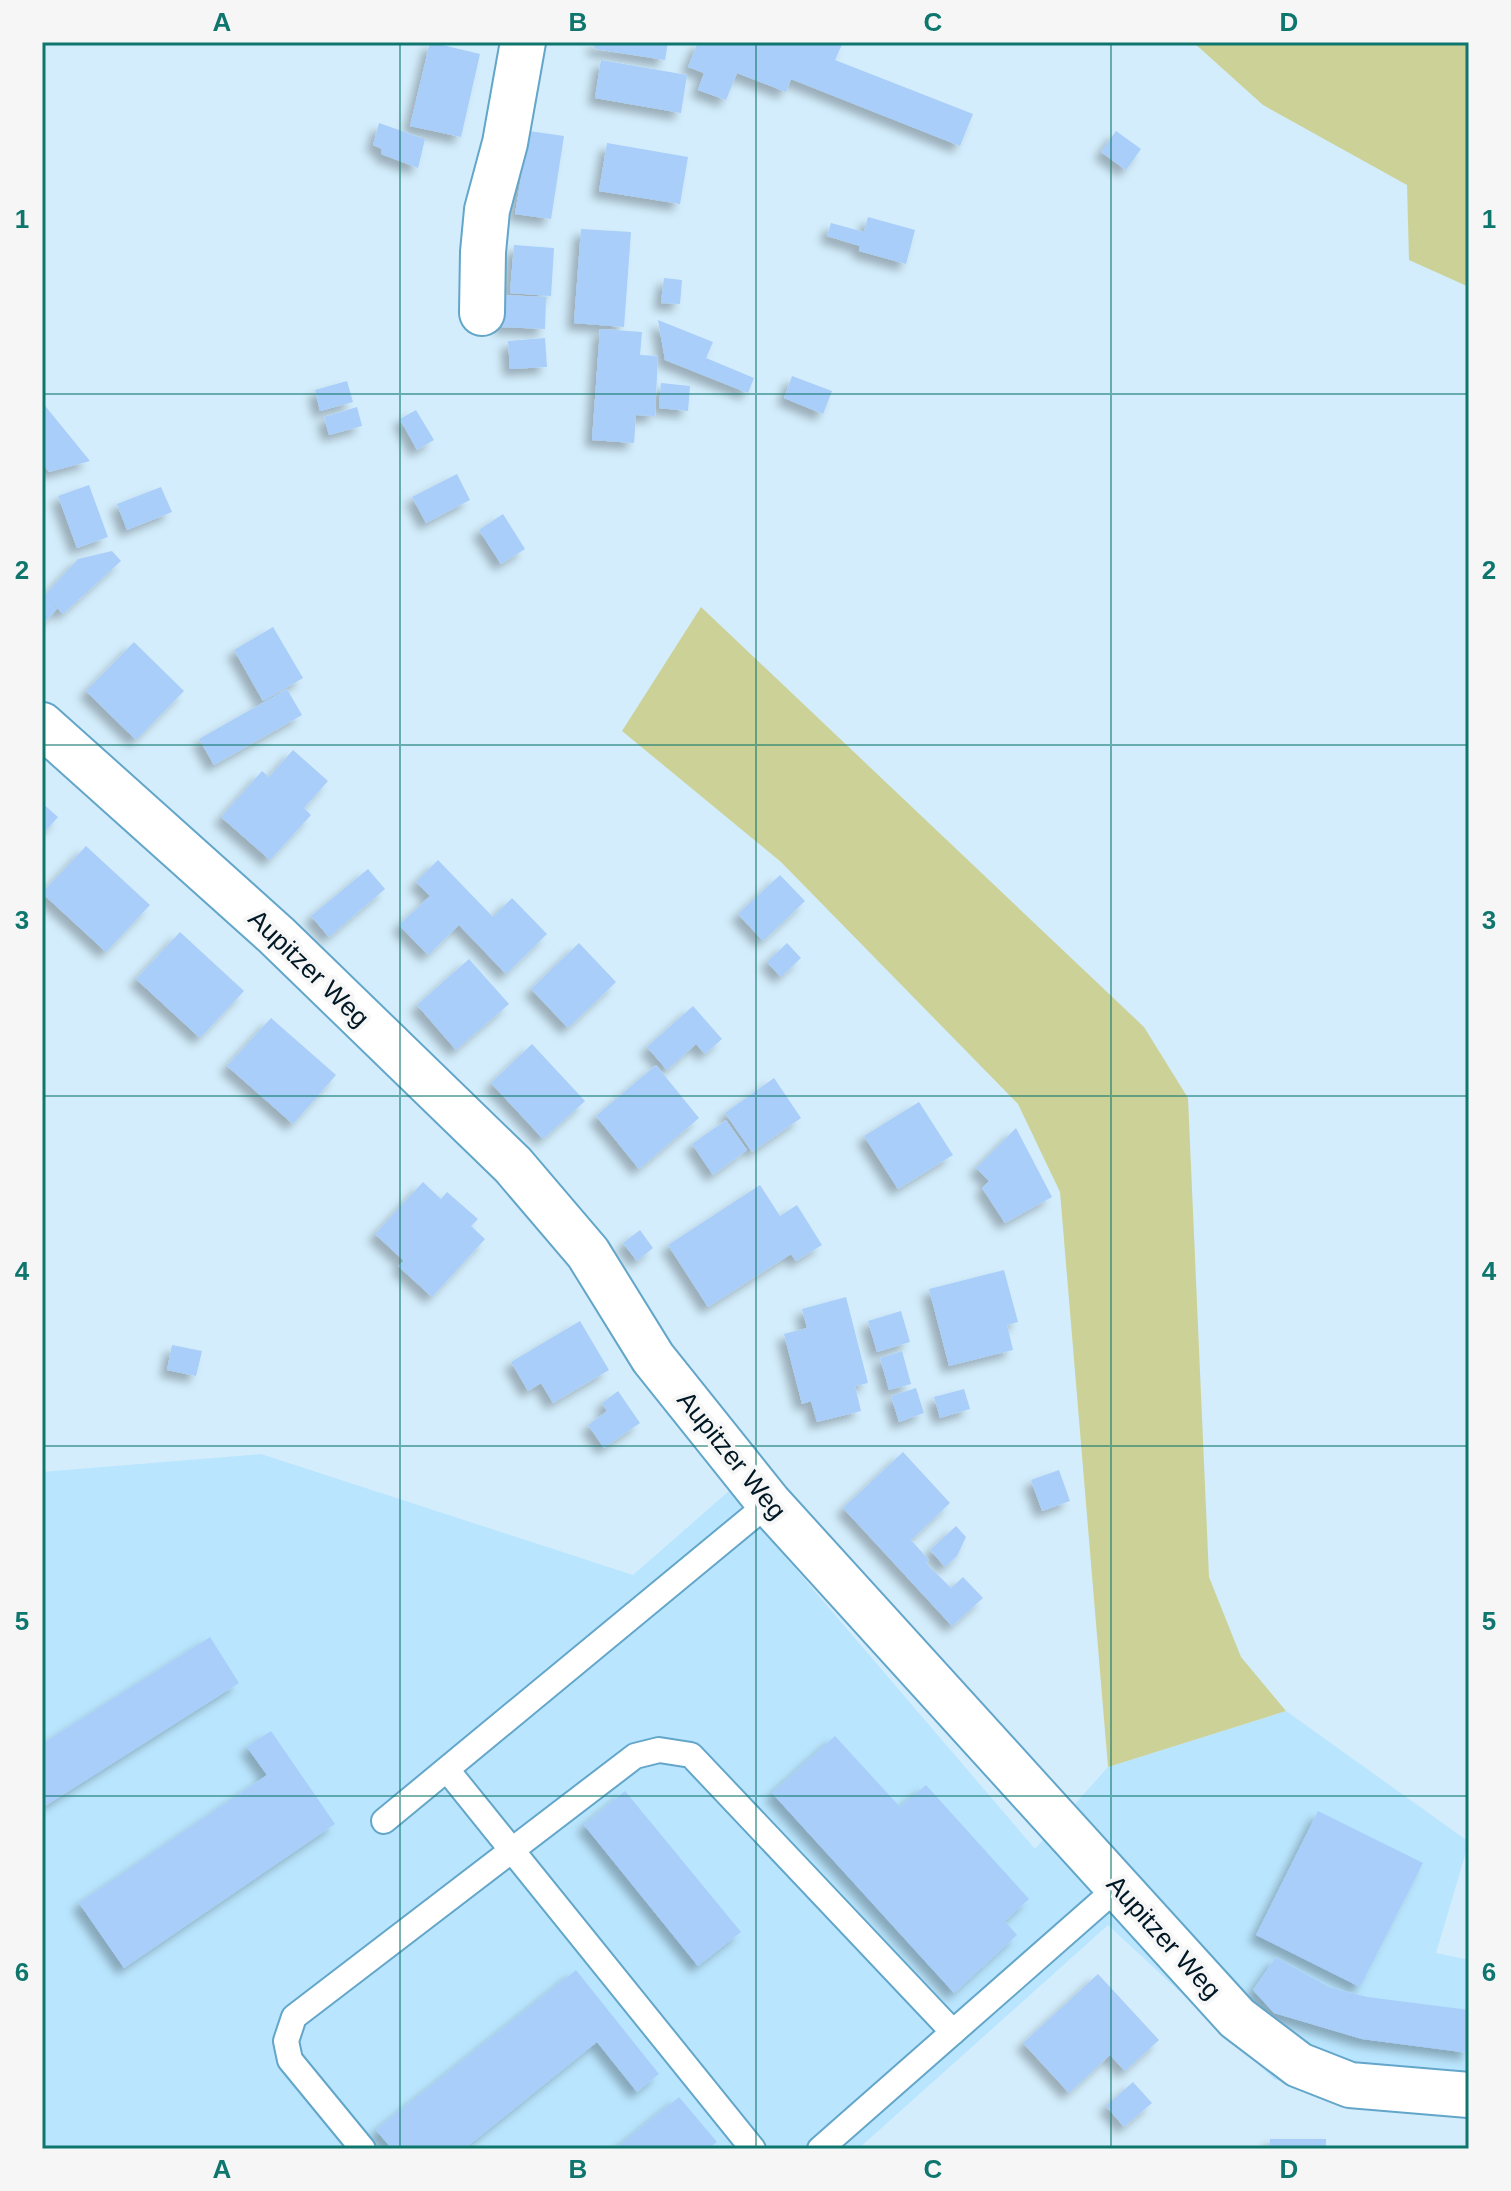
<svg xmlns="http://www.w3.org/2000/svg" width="1511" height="2191" viewBox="0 0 1511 2191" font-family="Helvetica,sans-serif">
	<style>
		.built { fill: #b9e5fe }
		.green { fill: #ccd297 }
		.building { fill: #a9cefa; filter: url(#shadow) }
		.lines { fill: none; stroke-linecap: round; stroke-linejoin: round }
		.service-casing { stroke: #63a6c9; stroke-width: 28 }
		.minor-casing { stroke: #63a6c9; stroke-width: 48 }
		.service { stroke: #fff; stroke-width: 24 }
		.minor { stroke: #fff; stroke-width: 44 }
		.grid { fill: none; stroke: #0f766e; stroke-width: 2; stroke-opacity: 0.55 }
		.labels { text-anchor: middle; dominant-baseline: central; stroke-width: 8; stroke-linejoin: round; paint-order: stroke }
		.street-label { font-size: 26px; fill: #001825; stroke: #f6f6f6 }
		.neatline { fill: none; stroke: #0f766e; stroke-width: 3 }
		.grid-label { font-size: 26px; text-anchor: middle; font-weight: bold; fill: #0f766e }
	</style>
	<defs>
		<filter id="shadow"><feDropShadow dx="-7" dy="7" stdDeviation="4" flood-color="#0004"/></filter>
	</defs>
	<rect width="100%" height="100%" fill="#d3edfc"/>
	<polygon class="built" points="261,1454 633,1575 729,1491 1035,1849 1108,1767 1286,1711 1469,1842 1436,1953 1469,1960 1469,2117 1365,2109 1274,2079 1108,1925 858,2149 42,2149 42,1472"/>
	<g class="green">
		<polygon points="1193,42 1469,42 1469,287 1409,260 1407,185 1263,105"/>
		<polygon points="701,607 1144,1027 1188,1098 1209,1577 1241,1657 1286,1711 1108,1767 1060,1192 1018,1104 781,862 622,731"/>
	</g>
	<g class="building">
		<polygon points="430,42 480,54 461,137 410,126"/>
		<polygon points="593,42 668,42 665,60 595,49"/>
		<polygon points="698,42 843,42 835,60 973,114 960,146 791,79 786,92 737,73 726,100 698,90 704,73 688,67"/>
		<polygon points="601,60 687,75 681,113 595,98"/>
		<polygon points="379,123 425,139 418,168 381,154 382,149 373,145"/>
		<polygon points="529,131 564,136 551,219 515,214"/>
		<polygon points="1116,131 1141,149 1126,170 1101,152"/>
		<polygon points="607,143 688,157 680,204 599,191"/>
		<polygon points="868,217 915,230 906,264 859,251 860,246 827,236 831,223 864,232"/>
		<polygon points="581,229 631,232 624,327 574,323"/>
		<polygon points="514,245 554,248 551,296 510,293"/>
		<polygon points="664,278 682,280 680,304 661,303"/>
		<polygon points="503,295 546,297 545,329 501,327"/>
		<polygon points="658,320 713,342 706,358 754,378 748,393 665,360"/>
		<polygon points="600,329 642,332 640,355 658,356 655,416 636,415 634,443 592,440"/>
		<polygon points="545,338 547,367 510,369 508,341"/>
		<polygon points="792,376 832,391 823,414 784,398"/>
		<polygon points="347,381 353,402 320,411 315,390"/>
		<polygon points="661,383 690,386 688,411 659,408"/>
		<polygon points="42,402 90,461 49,472 42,463"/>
		<polygon points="357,407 362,426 329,435 324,417"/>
		<polygon points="416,410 434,440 417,450 400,419"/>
		<polygon points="457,474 470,500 426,523 412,497"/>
		<polygon points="89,485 108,537 77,548 58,496"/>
		<polygon points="161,487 172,512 127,530 117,504"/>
		<polygon points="503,514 525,549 501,564 479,530"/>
		<polygon points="112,551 121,561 63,614 49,599 57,609 42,625 42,594 44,596 78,559"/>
		<polygon points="273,627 303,678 263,701 234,650"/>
		<polygon points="134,642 184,691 136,740 86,691"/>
		<polygon points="287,689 302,715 214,765 199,739"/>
		<polygon points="293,750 328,781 304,808 311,815 270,860 221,817 262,771 269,777"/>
		<polygon points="42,803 58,817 42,835"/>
		<polygon points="86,846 150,905 106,952 42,893"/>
		<polygon points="438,860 493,917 512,898 547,934 506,974 459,925 428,955 399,925 430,896 416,882"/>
		<polygon points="368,869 385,889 329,937 311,916"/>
		<polygon points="780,875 805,901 763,941 738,914"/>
		<polygon points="180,932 244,991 200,1038 136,979"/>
		<polygon points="579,943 616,982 568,1028 531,989"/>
		<polygon points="787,943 801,958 781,977 767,962"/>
		<polygon points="469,959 509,1004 456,1050 417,1005"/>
		<polygon points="693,1006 722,1039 705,1054 696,1044 667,1070 647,1047"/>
		<polygon points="271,1018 336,1075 293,1124 227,1066"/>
		<polygon points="532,1044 585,1101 543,1139 491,1083"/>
		<polygon points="656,1065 699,1118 639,1169 596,1116"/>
		<polygon points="774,1078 801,1118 752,1152 725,1113"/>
		<polygon points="919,1102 953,1155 898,1189 864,1136"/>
		<polygon points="726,1120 747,1150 713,1175 692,1144"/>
		<polygon points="1016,1128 1052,1197 1005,1223 982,1188 989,1181 976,1168"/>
		<polygon points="423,1182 441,1199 447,1192 478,1219 471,1226 485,1239 432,1297 398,1266 404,1261 375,1234"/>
		<polygon points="760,1185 780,1216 797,1205 822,1245 796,1261 791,1254 708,1307 668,1245"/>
		<polygon points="640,1230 653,1248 637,1261 623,1243"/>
		<polygon points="1004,1270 1018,1322 1007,1325 1013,1350 949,1366 929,1289"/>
		<polygon points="846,1297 868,1383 855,1386 861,1411 817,1422 811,1401 802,1404 784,1334 807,1328 802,1309"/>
		<polygon points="901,1311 910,1342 877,1352 868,1321"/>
		<polygon points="580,1321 609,1370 553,1403 541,1383 528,1391 511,1362"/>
		<polygon points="172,1345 202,1351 196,1376 167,1370"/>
		<polygon points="902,1351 911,1384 889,1390 880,1358"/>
		<polygon points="916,1388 924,1413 899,1422 891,1396"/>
		<polygon points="964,1389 970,1409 940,1418 934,1397"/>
		<polygon points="618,1391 640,1423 604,1448 588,1425 607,1411 602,1403"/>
		<polygon points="903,1452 950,1503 911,1540 929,1560 926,1563 951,1588 963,1577 983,1598 952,1626 843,1508"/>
		<polygon points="1059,1470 1070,1501 1042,1511 1031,1480"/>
		<polygon points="956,1526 966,1537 957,1556 945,1567 930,1550"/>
		<polygon points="210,1637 239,1683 42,1808 42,1744"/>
		<polygon points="271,1731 335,1824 124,1968 79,1903 267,1775 247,1747"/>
		<polygon points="835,1736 900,1807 926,1785 1029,1899 1005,1921 1017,1935 954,1993 772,1793"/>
		<polygon points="625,1791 741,1932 698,1966 584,1825"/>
		<polygon points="1318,1811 1423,1863 1360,1987 1256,1935"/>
		<polygon points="1276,1957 1329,1987 1367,1997 1469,2010 1469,2053 1362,2039 1274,2013 1253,1990"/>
		<polygon points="576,1970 659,2074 637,2092 597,2042 464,2149 392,2149 376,2130"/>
		<polygon points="1098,1974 1159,2040 1125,2071 1110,2055 1069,2093 1023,2043"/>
		<polygon points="1133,2082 1152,2103 1124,2127 1106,2106"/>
		<polygon points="679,2097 717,2142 708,2149 615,2149"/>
		<rect x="1270" y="2139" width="56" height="10"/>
	</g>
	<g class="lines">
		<g class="service-casing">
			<g id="service">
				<polyline points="448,1771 753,2149"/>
				<polyline points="384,1821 769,1503"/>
				<polyline points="363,2149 290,2060 286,2041 294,2017 635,1756 659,1750 691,1755 953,2032"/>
				<polyline points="820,2149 1118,1887"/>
			</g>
		</g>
		<g class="minor-casing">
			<g id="minor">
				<polyline points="482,313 483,252 487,210 505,143 523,42"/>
				<polyline points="42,725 276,935 513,1165 588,1253 653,1358 769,1503 1237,2018 1299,2065 1350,2085 1469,2095"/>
			</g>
		</g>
		<use href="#service" class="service"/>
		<use href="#minor" class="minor"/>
	</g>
	<path class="grid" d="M400,42V2149M756,42V2149M1111,42V2149M42,394H1469M42,745H1469M42,1096H1469M42,1446H1469M42,1796H1469"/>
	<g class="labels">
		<g class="street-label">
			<text transform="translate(309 968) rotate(44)">Aupitzer Weg</text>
			<text transform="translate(732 1455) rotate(51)">Aupitzer Weg</text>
			<text transform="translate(1164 1937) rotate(48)">Aupitzer Weg</text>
		</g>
	</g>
	<rect width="1511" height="2191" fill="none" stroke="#f6f6f6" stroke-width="88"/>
	<rect x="44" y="44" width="1423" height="2103" class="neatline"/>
	<g class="grid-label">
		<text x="222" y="31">A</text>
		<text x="578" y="31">B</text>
		<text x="933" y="31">C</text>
		<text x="1289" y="31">D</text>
		<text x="22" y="228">1</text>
		<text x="1489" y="228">1</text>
		<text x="22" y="579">2</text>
		<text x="1489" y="579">2</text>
		<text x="22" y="929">3</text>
		<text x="1489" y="929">3</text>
		<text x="22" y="1280">4</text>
		<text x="1489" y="1280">4</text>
		<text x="22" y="1630">5</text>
		<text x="1489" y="1630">5</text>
		<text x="22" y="1981">6</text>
		<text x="1489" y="1981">6</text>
		<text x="222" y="2178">A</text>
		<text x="578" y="2178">B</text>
		<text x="933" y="2178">C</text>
		<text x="1289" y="2178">D</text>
	</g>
</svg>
